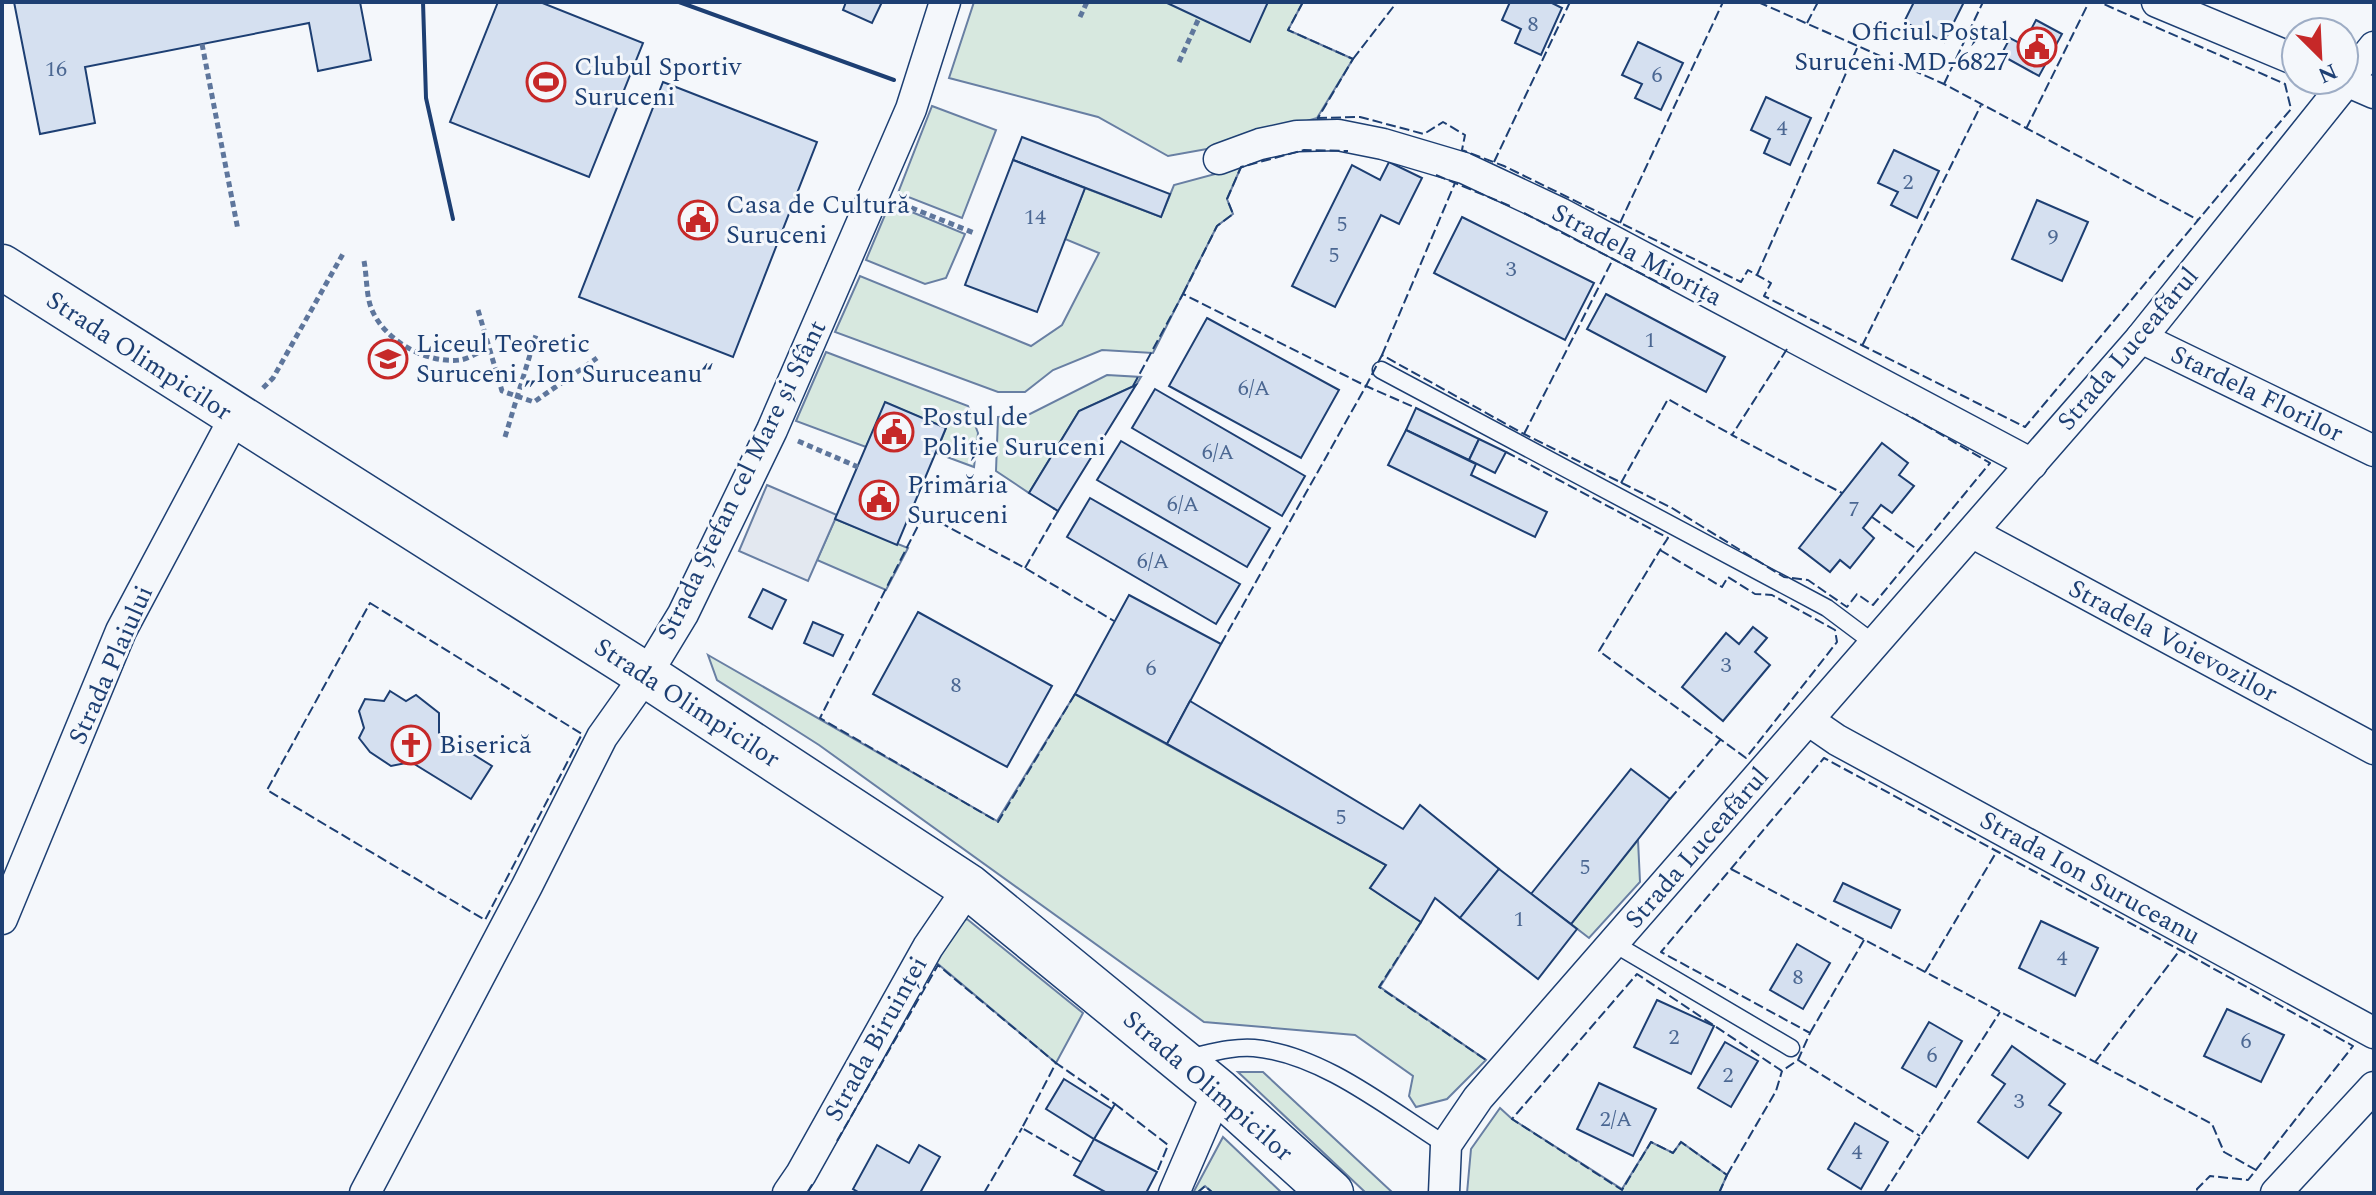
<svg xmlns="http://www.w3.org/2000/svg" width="2376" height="1195" viewBox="0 0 2376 1195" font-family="Spectral,serif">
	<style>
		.green { fill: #d7e8df; stroke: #687fa3; stroke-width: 2 }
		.parking { fill: #e3e8f0; stroke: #687fa3; stroke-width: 2 }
		.building { fill: #d5e0f0; stroke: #1d3f73; stroke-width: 2 }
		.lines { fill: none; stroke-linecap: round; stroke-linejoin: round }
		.lane-casing { stroke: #1d3f73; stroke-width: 19 }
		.street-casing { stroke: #1d3f73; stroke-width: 33 }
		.secondary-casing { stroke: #1d3f73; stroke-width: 47 }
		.path { stroke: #5e769c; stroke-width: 5; stroke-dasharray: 6 4; stroke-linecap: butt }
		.lane { stroke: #f4f7fb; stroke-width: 16 }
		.street { stroke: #f4f7fb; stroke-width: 30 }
		.secondary { stroke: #f4f7fb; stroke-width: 44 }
		.fence { stroke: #1d3f73; stroke-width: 2; stroke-dasharray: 10 4; stroke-linecap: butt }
		.wall { stroke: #1d3f73; stroke-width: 4 }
		.labels { text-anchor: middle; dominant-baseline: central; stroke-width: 6; stroke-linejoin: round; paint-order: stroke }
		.number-label { font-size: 22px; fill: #4b6792 }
		.poi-label { font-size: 26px; fill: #1d3f73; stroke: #f4f7fb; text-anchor: start }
		.street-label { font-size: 26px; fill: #1d3f73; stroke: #f4f7fb }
	</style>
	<rect width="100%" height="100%" fill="#f4f7fb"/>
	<g class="green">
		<polygon points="974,2 1303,2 1288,30 1353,59 1317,118 1218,147 1168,156 1098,117 949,78"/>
		<polygon points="932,106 996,130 962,218 898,193"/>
		<polygon points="1241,167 1227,199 1233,214 1217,226 1153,353 1102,350 1053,370 1025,392 998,392 835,332 860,276 1031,346 1062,325 1099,253 1065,239 1085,188 1161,217 1174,185"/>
		<polygon points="890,203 965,234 946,278 925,284 866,260"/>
		<polygon points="826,352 968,406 978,433 974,467 936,453 946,428 886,403 866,447 796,421"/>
		<polygon points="1107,375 1141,377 1136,385 1079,411 1029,493 996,471 998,417 1026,416"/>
		<polygon points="835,519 908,548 886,590 817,560"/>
		<polygon points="708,655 997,821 1075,694 1386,865 1370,888 1421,922 1380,987 1486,1060 1447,1099 1416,1107 1409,1096 1413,1076 1355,1035 1204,1022 819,745 717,680"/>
		<polygon points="1638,840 1640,882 1589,938 1571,924"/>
		<polygon points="967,919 1083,1013 1056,1063 932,959 953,926"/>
		<polygon points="1238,1072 1263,1072 1393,1193 1366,1193"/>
		<polygon points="1500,1108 1512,1119 1622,1189 1651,1142 1673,1153 1681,1142 1727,1175 1719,1193 1467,1193 1471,1149"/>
		<polygon points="1223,1137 1282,1193 1213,1193 1205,1186 1197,1193 1193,1193"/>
	</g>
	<polygon class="parking" points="767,485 837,515 808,581 739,551"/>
	<g class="building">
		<polygon points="14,2 360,2 371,60 318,71 309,23 85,67 95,123 40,134"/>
		<polygon points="498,2 540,2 643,43 589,177 450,122"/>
		<polygon points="846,2 882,2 872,23 843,10"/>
		<polygon points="1165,2 1268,2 1250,42"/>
		<polygon points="1510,2 1550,2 1562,8 1541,55 1515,43 1521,29 1502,20"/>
		<polygon points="1914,2 1964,2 1944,42 1904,22"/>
		<polygon points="2036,20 2062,34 2039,76 2001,55 2010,38 2023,45"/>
		<polygon points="1638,42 1683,63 1661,110 1635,98 1642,84 1622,75"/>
		<polygon points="663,82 817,142 733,357 579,297"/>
		<polygon points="1766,97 1811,118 1790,165 1764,153 1770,139 1751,130"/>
		<polygon points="1022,137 1170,194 1161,217 1013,160"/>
		<polygon points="1894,150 1939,171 1917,218 1891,205 1898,192 1878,183"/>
		<polygon points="1013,160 1085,188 1037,312 965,285"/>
		<polygon points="1389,162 1422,178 1399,224 1381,215 1335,307 1292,286 1352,165 1380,180"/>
		<polygon points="2037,200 2088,222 2062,281 2012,259"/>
		<polygon points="1462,217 1594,283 1565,340 1434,273"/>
		<polygon points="1606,294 1725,357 1706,392 1587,329"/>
		<polygon points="1207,318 1339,390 1301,458 1169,386"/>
		<polygon points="1136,385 1058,511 1029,493 1079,411"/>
		<polygon points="1155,389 1305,476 1282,516 1132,428"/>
		<polygon points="885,402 946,428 897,545 835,519"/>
		<polygon points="1416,408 1479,439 1469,460 1406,430"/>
		<polygon points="1406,430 1476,464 1471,475 1547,512 1535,537 1388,465"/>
		<polygon points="1479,439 1506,452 1495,473 1469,460"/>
		<polygon points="1121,441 1270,528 1247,567 1097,480"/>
		<polygon points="1882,443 1908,463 1899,475 1914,486 1892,513 1881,505 1863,528 1874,538 1850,568 1840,560 1830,572 1799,548"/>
		<polygon points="1090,498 1240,584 1216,624 1067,537"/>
		<polygon points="763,589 786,600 772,629 749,617"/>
		<polygon points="1129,595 1221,644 1167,744 1075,694"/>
		<polygon points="918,612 1052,686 1007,767 873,694"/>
		<polygon points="813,622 843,635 833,656 804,643"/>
		<polygon points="1753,627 1767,638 1755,652 1770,665 1723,721 1682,687 1726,633 1739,644"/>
		<polygon points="390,691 406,701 416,695 439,713 439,733 492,766 471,799 411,762 391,766 370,752 359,738 364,728 359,711 365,699 384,701"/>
		<polygon points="1190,701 1403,829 1420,805 1499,869 1460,918 1435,898 1421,922 1370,888 1386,865 1167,744"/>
		<polygon points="1631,769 1670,799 1571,924 1531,894"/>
		<polygon points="1499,869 1577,929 1538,979 1460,918"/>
		<polygon points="1843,883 1900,910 1891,928 1834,901"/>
		<polygon points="2041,921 2098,948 2075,996 2019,968"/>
		<polygon points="1797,944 1830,963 1803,1009 1770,990"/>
		<polygon points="1657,1000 1714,1026 1691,1074 1634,1047"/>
		<polygon points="2227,1009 2284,1035 2261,1082 2204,1056"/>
		<polygon points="1929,1022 1962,1041 1936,1087 1902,1068"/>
		<polygon points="1725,1042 1758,1061 1731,1107 1698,1088"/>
		<polygon points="2012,1046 2065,1084 2049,1105 2061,1113 2028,1158 1978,1122 2005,1084 1992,1075"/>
		<polygon points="1064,1079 1112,1109 1094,1139 1046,1109"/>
		<polygon points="1599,1083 1656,1109 1633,1156 1577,1129"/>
		<polygon points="1855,1123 1888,1142 1861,1189 1828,1169"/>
		<polygon points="1094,1139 1157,1172 1146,1193 1107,1193 1074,1175"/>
		<polygon points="877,1145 909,1163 919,1145 940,1157 920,1193 860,1193 853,1189"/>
	</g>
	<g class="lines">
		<g class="lane-casing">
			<g id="lane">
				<polyline points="1381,370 1827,608 1875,644"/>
				<polyline points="1613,943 1791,1048"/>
				<path d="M1186,1058C1207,1054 1233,1046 1254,1048C1322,1054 1389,1109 1446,1145"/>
			</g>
		</g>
		<g class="street-casing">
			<g id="street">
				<polyline points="2157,2 2296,60"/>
				<polyline points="2344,80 2374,93"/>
				<polyline points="1219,159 1260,144 1297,136 1338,135 1383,144 1464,168 1560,213 2032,464"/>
				<polyline points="2141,338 2374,451"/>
				<polyline points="1973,533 2374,749"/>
				<polyline points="1808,720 1837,740 2374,1033"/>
				<polyline points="2,919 121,631 235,417"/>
				<polyline points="365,1193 527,886 602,737 646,675 683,614 772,430 911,109 945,2"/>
				<polyline points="788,1193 801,1174 928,947 969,887"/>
				<polyline points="1174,1193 1218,1091"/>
				<polyline points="1444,1193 1446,1145 1478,1098 2141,338 2374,47"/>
				<polyline points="2276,1193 2374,1087"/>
			</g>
		</g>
		<g class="secondary-casing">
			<polyline id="secondary" points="2,267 646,675 969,887 1218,1091 1331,1193"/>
		</g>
		<g class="path">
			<polyline points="1080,17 1087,2"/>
			<polyline points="202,44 238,230"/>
			<polyline points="1179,62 1199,18"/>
			<polyline points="902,204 974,233"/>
			<path d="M364,261C367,276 366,297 372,310C385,341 427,364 460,360C469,359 480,351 489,347"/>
			<polyline points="478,310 502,391 534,402 597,358"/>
			<polyline points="263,388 273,378 344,252"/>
			<polyline points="505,437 536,335"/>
			<polyline points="798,441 858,467"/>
		</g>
		<use href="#lane" class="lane"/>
		<use href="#street" class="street"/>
		<use href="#secondary" class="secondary"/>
		<g class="fence">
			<polyline points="1303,2 1288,30 1353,59 1318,118"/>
			<polyline points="1758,2 1944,84 2198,220"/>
			<polyline points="1807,23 1818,2"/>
			<polyline points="1353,59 1397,2"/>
			<polyline points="1944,84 1983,2"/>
			<polyline points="1317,118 1360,117 1424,134 1443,122 1465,135 1462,150 1504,166 1741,282 1748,270 1771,283 1764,296 2025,427 2291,109 2285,84 2099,2"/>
			<polyline points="2026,129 2089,2"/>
			<polyline points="1494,162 1570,2"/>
			<polyline points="1436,175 1510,206"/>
			<polyline points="1524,213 1673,290"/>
			<polyline points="1620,223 1723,2"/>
			<polyline points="1757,275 1858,46"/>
			<polyline points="1183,294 1217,226 1233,214 1227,199 1241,167 1304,150 1348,151"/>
			<polyline points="1862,346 1981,105"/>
			<polyline points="1787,349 1732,435 1842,493"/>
			<polyline points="1382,355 1455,183"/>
			<polyline points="1133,386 1183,294 1366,386 1382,355 1524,434 1672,508 1784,577 1808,580 1847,607 1857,594 1873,605 1990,463 1906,414"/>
			<polyline points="1524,434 1613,259"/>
			<polyline points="1506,452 1668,538 1660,550"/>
			<polyline points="1621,483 1668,399 1732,435"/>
			<polyline points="1872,517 1918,550"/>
			<polygon points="1660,550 1722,587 1728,577 1755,594 1772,595 1835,630 1837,642 1746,758 1599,651"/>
			<polyline points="1025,568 1058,511 1053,508"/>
			<polygon points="370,603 582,734 485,920 267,790"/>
			<polyline points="1221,644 1366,386 1416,408"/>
			<polyline points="1075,694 998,822 820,718 924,514 1025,568 1114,621"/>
			<polyline points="1670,799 1721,739"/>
			<polyline points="1731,869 2212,1124 2224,1152 2256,1170"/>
			<polyline points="1421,922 1379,987 1486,1060"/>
			<polyline points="1925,972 1997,851"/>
			<polyline points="1810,1033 1864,940"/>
			<polyline points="1798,1060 1920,1136"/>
			<polyline points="2095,1062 2180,950"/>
			<polyline points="1115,1104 1168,1145 1157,1172"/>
			<polyline points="837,1141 938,965 1056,1063"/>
			<polyline points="1081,1162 1022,1128 1056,1063 1115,1104 1112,1109"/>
			<polyline points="1727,1175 1776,1091 1782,1071"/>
			<polyline points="807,1193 813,1183"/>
			<polyline points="984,1193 1022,1128"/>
			<polyline points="1197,1193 1205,1186 1213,1193"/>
			<polyline points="1719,1193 1727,1175 1681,1142 1673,1153 1651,1142 1622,1190 1512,1119 1637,974 1782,1071 1798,1060 1810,1033 1661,952 1824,758 2180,950 2353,1046 2248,1180 2210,1176 2197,1189 2197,1193"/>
			<polyline points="1884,1193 2000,1012"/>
		</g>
		<g class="wall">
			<polyline points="423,2 426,98 453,219"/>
			<polyline points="679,2 894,80"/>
		</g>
	</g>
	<defs>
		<g id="civic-ring" transform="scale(2)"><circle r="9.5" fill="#f4f7fb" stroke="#c62828" stroke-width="1.5"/><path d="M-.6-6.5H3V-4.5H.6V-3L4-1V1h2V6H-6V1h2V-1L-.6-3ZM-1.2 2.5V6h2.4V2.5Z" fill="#c62828"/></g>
		<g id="stadium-ring" transform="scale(2)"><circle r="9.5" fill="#f4f7fb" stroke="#c62828" stroke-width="1.5"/><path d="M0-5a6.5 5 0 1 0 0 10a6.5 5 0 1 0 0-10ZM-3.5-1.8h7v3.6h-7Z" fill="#c62828"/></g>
		<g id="school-ring" transform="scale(2)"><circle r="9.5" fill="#f4f7fb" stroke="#c62828" stroke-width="1.5"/><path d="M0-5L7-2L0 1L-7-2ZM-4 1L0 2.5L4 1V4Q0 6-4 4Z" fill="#c62828"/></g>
		<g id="church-ring" transform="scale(2)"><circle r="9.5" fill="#f4f7fb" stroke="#c62828" stroke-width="1.5"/><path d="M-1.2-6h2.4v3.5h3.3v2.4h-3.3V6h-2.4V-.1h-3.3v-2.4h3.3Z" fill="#c62828"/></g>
	</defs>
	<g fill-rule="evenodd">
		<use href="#civic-ring" x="2037" y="47"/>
		<use href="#stadium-ring" x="546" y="82"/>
		<use href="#civic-ring" x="698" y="220"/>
		<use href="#school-ring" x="388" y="359"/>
		<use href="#civic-ring" x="894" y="432"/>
		<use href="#civic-ring" x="879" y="500"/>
		<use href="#church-ring" x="411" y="745"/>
	</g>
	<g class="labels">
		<g class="number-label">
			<text x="1533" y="24">8</text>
			<text x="56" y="69">16</text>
			<text x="1657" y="75">6</text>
			<text x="1782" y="128">4</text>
			<text x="1908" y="182">2</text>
			<text x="1035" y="217">14</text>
			<text x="1342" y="224">5</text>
			<text x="2053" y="237">9</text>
			<text x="1334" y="255">5</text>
			<text x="1511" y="269">3</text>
			<text x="1650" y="340">1</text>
			<text x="1254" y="388">6/A</text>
			<text x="1218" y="452">6/A</text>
			<text x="1183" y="504">6/A</text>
			<text x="1854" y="509">7</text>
			<text x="1153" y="561">6/A</text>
			<text x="1726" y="665">3</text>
			<text x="1151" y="668">6</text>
			<text x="956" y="685">8</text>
			<text x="1341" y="817">5</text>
			<text x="1585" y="867">5</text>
			<text x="1519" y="919">1</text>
			<text x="2062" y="958">4</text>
			<text x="1798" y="977">8</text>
			<text x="1674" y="1037">2</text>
			<text x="2246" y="1041">6</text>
			<text x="1932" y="1055">6</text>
			<text x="1728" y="1075">2</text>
			<text x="2019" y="1101">3</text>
			<text x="1616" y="1119">2/A</text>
			<text x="1857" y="1152">4</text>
		</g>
		<g class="poi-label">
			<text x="2009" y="32" text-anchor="end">Oficiul Poștal<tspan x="2009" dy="30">Suruceni MD-6827</tspan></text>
			<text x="574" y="67">Clubul Sportiv<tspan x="574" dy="30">Suruceni</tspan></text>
			<text x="726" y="205">Casa de Cultură<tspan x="726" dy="30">Suruceni</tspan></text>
			<text x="416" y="344">Liceul Teoretic<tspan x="416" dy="30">Suruceni „Ion Suruceanu“</tspan></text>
			<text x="922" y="417">Postul de<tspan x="922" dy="30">Poliție Suruceni</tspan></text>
			<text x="907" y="485">Primăria<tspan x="907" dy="30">Suruceni</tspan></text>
			<text x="439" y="745">Biserică</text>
		</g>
		<g class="street-label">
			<text transform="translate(1637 255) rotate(28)">Stradela Miorița</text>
			<text transform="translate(2128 349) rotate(-50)">Strada Luceafărul</text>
			<text transform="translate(139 356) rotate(33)">Strada Olimpicilor</text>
			<text transform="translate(2257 394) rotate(26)">Stardela Florilor</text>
			<text transform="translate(742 480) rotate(-64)">Strada Ștefan cel Mare și Sfânt</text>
			<text transform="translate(2173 641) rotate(28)">Stradela Voievozilor</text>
			<text transform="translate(111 665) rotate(-66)">Strada Plaiului</text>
			<text transform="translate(687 703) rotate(33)">Strada Olimpicilor</text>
			<text transform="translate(1697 848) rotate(-49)">Strada Luceafărul</text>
			<text transform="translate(2090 878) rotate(29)">Strada Ion Suruceanu</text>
			<text transform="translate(876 1039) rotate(-61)">Strada Biruinței</text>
			<text transform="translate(1208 1086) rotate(41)">Strada Olimpicilor</text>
		</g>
	</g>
	<rect width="2376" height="1195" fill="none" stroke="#1d3f73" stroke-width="8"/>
	<g transform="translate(2320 56) rotate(156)"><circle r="38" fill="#f4f7fb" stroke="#9eadc5" stroke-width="2"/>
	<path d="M0-6L14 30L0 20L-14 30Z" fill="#c62828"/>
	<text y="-12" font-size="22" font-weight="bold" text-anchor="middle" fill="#1d3f73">N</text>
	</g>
</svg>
